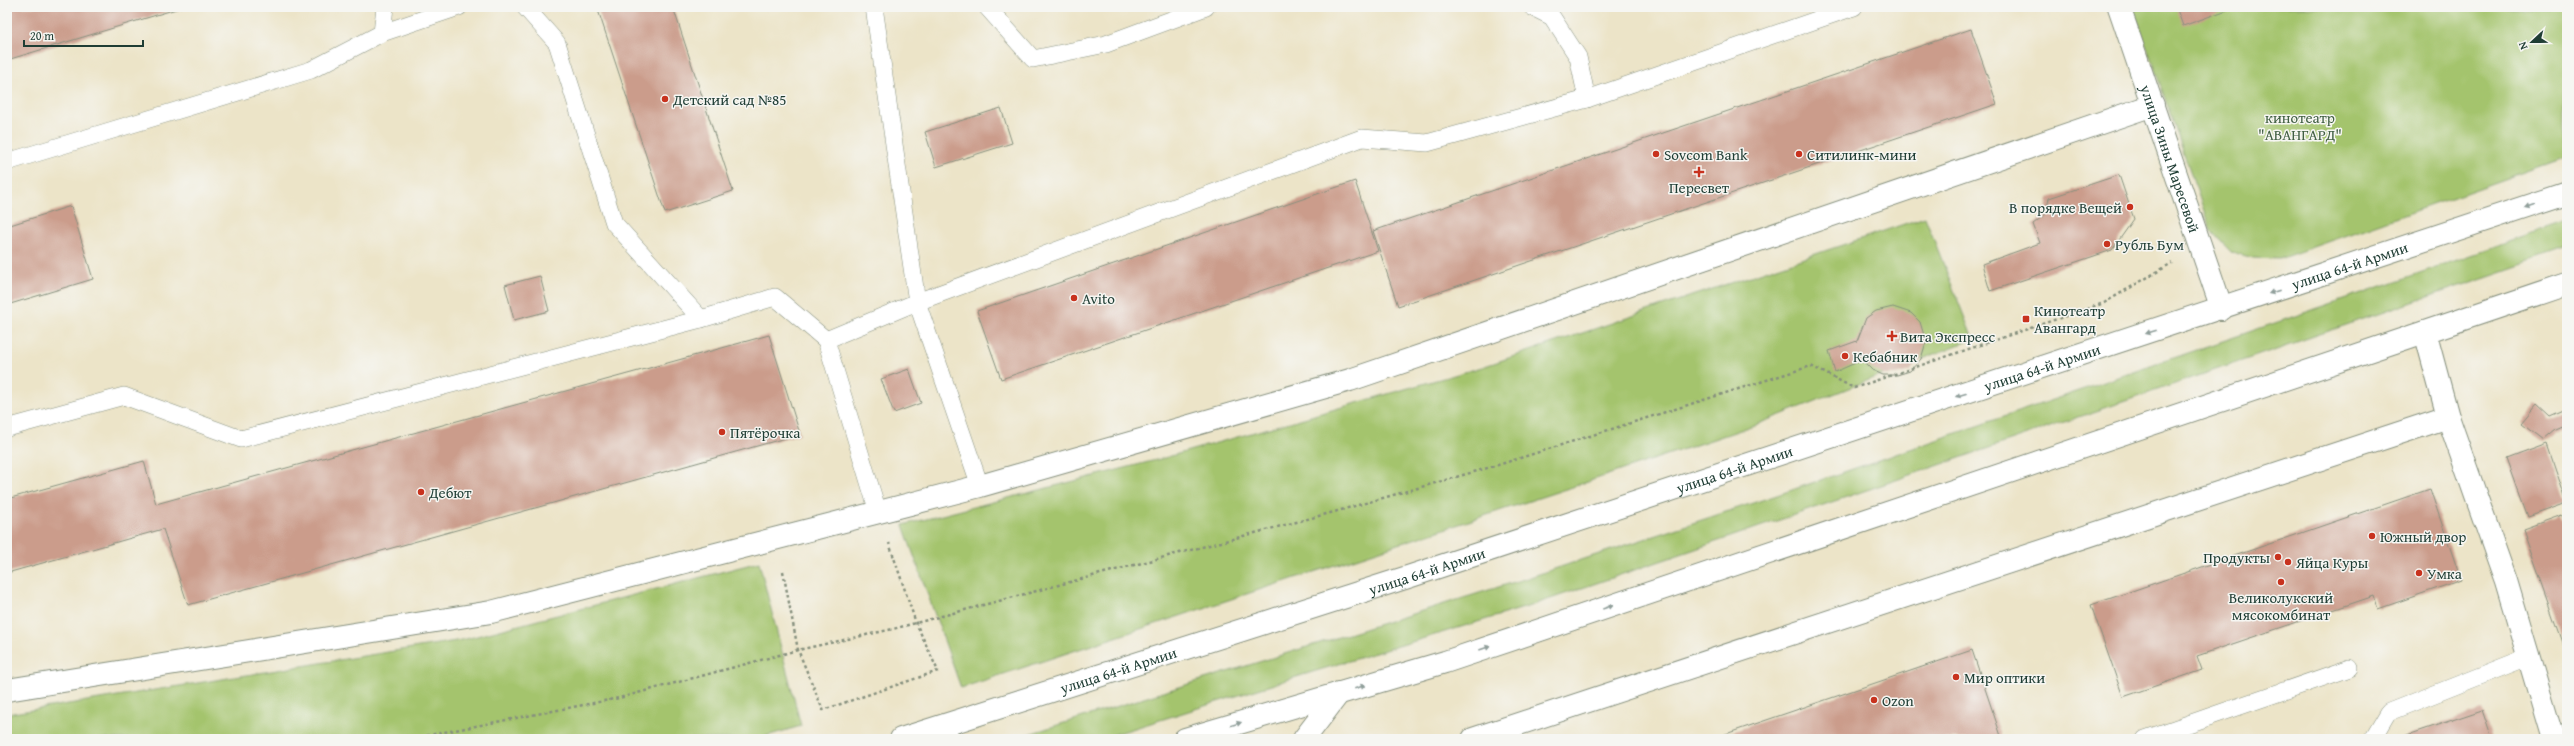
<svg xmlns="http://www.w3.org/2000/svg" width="2574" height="746" viewBox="0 0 2574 746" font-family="'Gentium Book Plus',serif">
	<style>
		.green { fill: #a4c46d; stroke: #628050 }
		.building { fill: #cb9c8b }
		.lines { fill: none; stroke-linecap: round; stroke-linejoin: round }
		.lane-casing { stroke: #86907e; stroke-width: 18 }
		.street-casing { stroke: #86907e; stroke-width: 24 }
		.secondary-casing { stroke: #86907e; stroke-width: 24 }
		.highway-casing { stroke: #86907e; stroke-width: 24 }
		.path { stroke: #86907e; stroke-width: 2.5; stroke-dasharray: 3 3; stroke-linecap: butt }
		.lane { stroke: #fff; stroke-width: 17 }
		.street { stroke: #fff; stroke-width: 22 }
		.secondary { stroke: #fff; stroke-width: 22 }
		.highway { stroke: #fff; stroke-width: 22 }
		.oneway { fill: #8f9e9a }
		.poi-dot { fill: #c8321e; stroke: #f6f6f2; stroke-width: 1.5 }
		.labels { text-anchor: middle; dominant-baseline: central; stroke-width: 3; stroke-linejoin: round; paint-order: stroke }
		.poi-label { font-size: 15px; fill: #1f3d34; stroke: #f6f6f2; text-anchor: start }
		.park-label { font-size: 15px; fill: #405f42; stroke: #f6f6f2 }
		.street-label { font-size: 15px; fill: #1f3d34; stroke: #f6f6f2 }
	</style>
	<rect width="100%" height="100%" fill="#f6f6f2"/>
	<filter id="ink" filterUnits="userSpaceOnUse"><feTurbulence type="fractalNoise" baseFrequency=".025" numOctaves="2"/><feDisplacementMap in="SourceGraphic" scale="8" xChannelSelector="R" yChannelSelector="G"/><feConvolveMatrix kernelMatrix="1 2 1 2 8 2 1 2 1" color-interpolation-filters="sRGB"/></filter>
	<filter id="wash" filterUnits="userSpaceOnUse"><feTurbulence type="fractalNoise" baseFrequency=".012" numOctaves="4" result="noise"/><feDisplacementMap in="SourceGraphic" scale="16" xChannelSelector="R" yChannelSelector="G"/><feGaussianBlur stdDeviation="0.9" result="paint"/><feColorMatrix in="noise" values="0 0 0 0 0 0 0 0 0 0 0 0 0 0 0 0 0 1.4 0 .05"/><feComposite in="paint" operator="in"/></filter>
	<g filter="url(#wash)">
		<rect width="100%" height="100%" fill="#ece4c8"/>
		<g class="green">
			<polygon points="2133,7 2567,7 2567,157 2279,259 2252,258 2231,252 2211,231"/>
			<polygon points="1925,217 1973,339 1755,425 1578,485 961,688 903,525 1164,458 1482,367"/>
			<polygon points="2567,222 2567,249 1527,607 1306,674 1100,739 1013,739 1524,579 1786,492"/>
			<polygon points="759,562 801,726 756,739 7,739 7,714 462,640"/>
		</g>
		<g id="blocks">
			<g class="building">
				<polygon points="7,7 183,7 7,60"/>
				<polygon points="597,7 673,7 733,191 665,213"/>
				<polygon points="2176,7 2226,7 2227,10 2183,26"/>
				<polygon points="1971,29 1997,104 1398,306 1373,231"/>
				<polygon points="1001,108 1012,143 936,167 925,132"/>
				<polygon points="2119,175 2134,219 2112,250 1990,291 1982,264 2040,243 2033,224 2046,214 2049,198"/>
				<polygon points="1355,181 1378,251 1001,379 977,311"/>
				<polygon points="71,206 93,279 7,305 7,226"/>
				<polygon points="540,276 549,311 514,320 505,285"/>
				<polygon points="1893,307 1911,313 1920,322 1926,342 1921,359 1910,371 1897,375 1883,375 1872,370 1862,360 1835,372 1829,351 1857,341 1866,318 1876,311"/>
				<polygon points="769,335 800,434 188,605 163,529 7,573 7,499 144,461 156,504"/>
				<polygon points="909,369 921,403 894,413 881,379"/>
				<polygon points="2537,405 2551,418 2567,411 2567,425 2556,430 2544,440 2522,423"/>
				<polygon points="2547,444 2567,503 2528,517 2507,459"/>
				<polygon points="2430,489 2461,580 2378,609 2374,596 2197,656 2202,670 2123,697 2091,605"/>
				<polygon points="2562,515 2567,528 2567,654 2523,529"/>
				<polygon points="1972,650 2002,739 1711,739"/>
				<polygon points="2482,710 2492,739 2406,739 2405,736"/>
			</g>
		</g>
	</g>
	<g filter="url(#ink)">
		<use href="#blocks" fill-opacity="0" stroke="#86907e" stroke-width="1"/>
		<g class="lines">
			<g class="lane-casing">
				<g id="lane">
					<polyline points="525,7 557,43 614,223 701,319"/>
					<polyline points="987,7 1033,59 1106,44 1206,7"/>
					<polyline points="1532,7 1552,17 1578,57 1587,99"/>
					<polyline points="382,33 459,7"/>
					<polyline points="7,162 311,70 382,33 385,7"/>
					<polyline points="826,340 917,302 874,7"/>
					<polyline points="7,428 124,396 241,439 701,319 775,297 826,340 878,512"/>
					<polyline points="980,486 917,302 1362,138 1427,143 1587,99 1854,7"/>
					<polyline points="2145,739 2350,668"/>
					<polyline points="2373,739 2389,712 2528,657"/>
				</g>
			</g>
			<g class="street-casing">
				<g id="street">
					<polyline points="2425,332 2448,417 2506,581 2553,739"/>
					<polyline points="1304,739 1339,693"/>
					<polyline points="1473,739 2448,417"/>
				</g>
			</g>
			<g class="secondary-casing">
				<g id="secondary">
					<path id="s1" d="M2119,7L2222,309"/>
					<polyline points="7,690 491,612 980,486 1350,380 2153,105"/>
				</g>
			</g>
			<g class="highway-casing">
				<g id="highway">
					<path id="s2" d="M901,739L1411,576L2567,193"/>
					<polyline points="1185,739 1445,662 2567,284"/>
				</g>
			</g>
			<g class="path">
				<polyline points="783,571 798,650 823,710 938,671 916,623 889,543"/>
				<polyline points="409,739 619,698 798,650 893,629 1334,512 1498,465 1811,366 1854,388 2104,303 2172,263"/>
			</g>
			<use href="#lane" class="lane"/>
			<use href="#street" class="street"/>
			<use href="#secondary" class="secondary"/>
			<use href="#highway" class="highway"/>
		</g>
		<defs><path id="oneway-solid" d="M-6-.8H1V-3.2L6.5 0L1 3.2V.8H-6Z"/></defs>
		<g class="oneway">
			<use href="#oneway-solid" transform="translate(2530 206) rotate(161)"/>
			<use href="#oneway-solid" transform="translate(2274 292) rotate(162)"/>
			<use href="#oneway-solid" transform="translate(2151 332) rotate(162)"/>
			<use href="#oneway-solid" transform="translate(1961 395) rotate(162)"/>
			<use href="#oneway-solid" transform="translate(1608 607) rotate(-19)"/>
			<use href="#oneway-solid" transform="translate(1485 648) rotate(-19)"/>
			<use href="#oneway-solid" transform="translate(1360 687) rotate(-17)"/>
			<use href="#oneway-solid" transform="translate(1236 724) rotate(-17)"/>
		</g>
	</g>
	<g class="poi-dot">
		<circle cx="665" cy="99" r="4"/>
		<circle cx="1656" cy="154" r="4"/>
		<circle cx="1799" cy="154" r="4"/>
		<path d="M1697 166h4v4h4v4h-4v4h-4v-4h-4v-4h4z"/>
		<circle cx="2130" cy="207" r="4"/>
		<circle cx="2107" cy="244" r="4"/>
		<circle cx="1074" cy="298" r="4"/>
		<rect x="2022" y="315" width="8" height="8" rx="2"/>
		<path d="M1890 330h4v4h4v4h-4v4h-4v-4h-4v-4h4z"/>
		<circle cx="1845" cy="356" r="4"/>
		<circle cx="722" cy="432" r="4"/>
		<circle cx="421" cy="492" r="4"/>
		<circle cx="2372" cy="536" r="4"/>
		<circle cx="2278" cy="557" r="4"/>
		<circle cx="2288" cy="562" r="4"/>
		<circle cx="2419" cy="573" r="4"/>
		<circle cx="2281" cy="582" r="4"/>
		<circle cx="1956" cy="677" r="4"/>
		<circle cx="1874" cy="700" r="4"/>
	</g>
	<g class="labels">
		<g class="poi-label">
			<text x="673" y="99">Детский сад №85</text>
			<text x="1664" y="154">Sovcom Bank</text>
			<text x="1807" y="154">Ситилинк-мини</text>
			<text x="1699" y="187" text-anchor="middle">Пересвет</text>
			<text x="2122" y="207" text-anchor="end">В порядке Вещей</text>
			<text x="2115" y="244">Рубль Бум</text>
			<text x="1082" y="298">Avito</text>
			<text x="2034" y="310">Кинотеатр<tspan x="2034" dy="17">Авангард</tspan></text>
			<text x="1900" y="336">Вита Экспресс</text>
			<text x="1853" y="356">Кебабник</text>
			<text x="730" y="432">Пятёрочка</text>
			<text x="429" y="492">Дебют</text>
			<text x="2380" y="536">Южный двор</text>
			<text x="2270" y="557" text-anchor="end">Продукты</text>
			<text x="2296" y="562">Яйца Куры</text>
			<text x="2427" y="573">Умка</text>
			<text x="2281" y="597" text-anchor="middle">Великолукский<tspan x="2281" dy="17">мясокомбинат</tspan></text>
			<text x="1964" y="677">Мир оптики</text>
			<text x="1882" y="700">Ozon</text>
		</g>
		<g class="park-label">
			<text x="2300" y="117">кинотеатр<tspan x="2300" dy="17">"АВАНГАРД"</tspan></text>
		</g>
		<g class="street-label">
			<text stroke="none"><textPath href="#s1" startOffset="160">улица Зины Маресевой</textPath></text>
			<text stroke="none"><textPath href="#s2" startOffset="1524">улица 64-й Армии</textPath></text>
			<text stroke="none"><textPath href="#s2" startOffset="1200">улица 64-й Армии</textPath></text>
			<text stroke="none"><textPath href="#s2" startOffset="876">улица 64-й Армии</textPath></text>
			<text stroke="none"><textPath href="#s2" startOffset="552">улица 64-й Армии</textPath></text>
			<text stroke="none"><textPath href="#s2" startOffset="228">улица 64-й Армии</textPath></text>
		</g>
	</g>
	<rect width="2574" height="746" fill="none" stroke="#f6f6f2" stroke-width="24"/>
	<g transform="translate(2532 42) rotate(248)" stroke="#f6f6f2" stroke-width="3" paint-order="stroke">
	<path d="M0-3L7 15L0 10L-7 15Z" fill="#1f3d34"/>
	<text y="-6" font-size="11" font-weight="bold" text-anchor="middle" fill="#1f3d34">N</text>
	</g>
	<path d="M24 40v6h119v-6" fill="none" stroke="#1f3d34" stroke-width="2"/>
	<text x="30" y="40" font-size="12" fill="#1f3d34" stroke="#f6f6f2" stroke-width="3" paint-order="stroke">20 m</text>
</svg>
